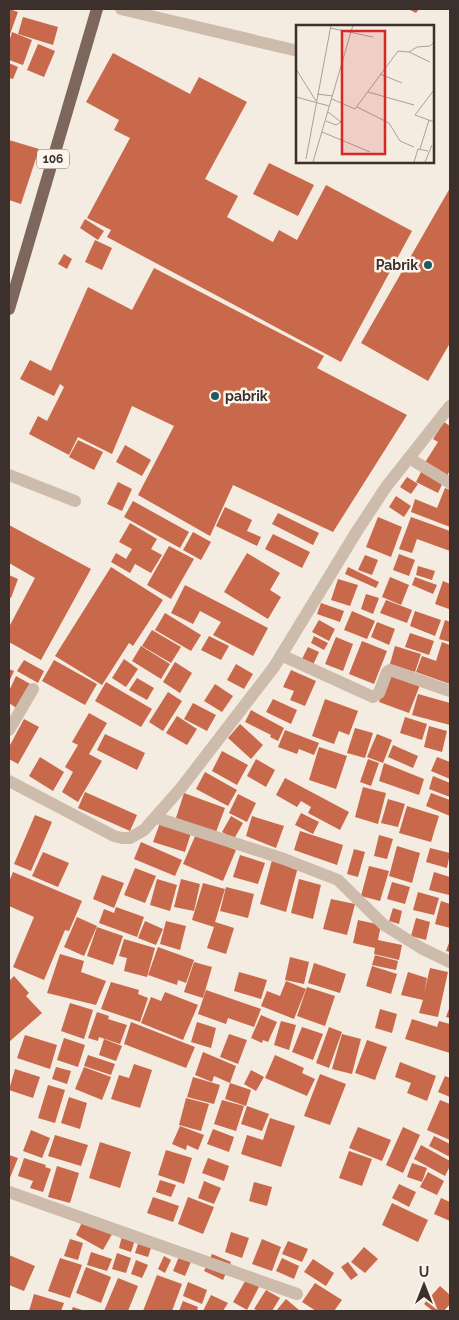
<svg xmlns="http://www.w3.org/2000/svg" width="459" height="1320" viewBox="0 0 459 1320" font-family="Raleway,sans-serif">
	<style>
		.building { fill: #c8694b }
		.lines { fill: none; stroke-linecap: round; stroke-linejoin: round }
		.minor { stroke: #cdbbac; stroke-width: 12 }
		.major { stroke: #7d675c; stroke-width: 12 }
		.poi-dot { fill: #1f5a5e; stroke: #fbf5ee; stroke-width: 2 }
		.labels { text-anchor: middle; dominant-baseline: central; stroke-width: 5; stroke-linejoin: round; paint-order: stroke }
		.shield { fill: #fbf5ee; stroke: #756b66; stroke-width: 1 }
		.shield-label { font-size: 12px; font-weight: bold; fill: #3b302b }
		.poi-label { font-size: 14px; font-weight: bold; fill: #3b302b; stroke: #fbf5ee; text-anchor: end }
		.inset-road { fill: none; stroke: #aaa098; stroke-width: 1 }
		.view { fill: #d62828; fill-opacity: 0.15; stroke: #d62828; stroke-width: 2.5 }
		.inset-edge { fill: none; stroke: #3b302b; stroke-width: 2.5 }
	</style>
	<rect width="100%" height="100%" fill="#f4ebe1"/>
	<g class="building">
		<polygon points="9,9 18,12 9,37"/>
		<polygon points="408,9 419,9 416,13"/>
		<polygon points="23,17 58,27 53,45 18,34"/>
		<polygon points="12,32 32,40 23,65 9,60 9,42"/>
		<polygon points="38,44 55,51 44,77 27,70"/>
		<polygon points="113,53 190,94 199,77 247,102 205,179 238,196 227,217 273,242 279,230 297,240 326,185 412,231 341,362 107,237 111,230 87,218 130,138 114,130 119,120 86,102"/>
		<polygon points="9,63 18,67 13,79 9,78"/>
		<polygon points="9,140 39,149 21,204 9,200"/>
		<polygon points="269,163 314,185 298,216 253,194"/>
		<polygon points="450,188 450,343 428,381 361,343"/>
		<polygon points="85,219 104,231 98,240 80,228"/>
		<polygon points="95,240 112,248 102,270 85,262"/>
		<polygon points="64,254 72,259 67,269 58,264"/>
		<polygon points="154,268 324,356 317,368 407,415 333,532 233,485 210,536 138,495 174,426 132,406 112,454 78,437 69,455 29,434 38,416 47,421 64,387 60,384 54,396 20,379 30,360 51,371 88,287 132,310"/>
		<polygon points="444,422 450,426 450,470 446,478 424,464 438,442 433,439"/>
		<polygon points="78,440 103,452 94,470 69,457"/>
		<polygon points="125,445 151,460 142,476 116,462"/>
		<polygon points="422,470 444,480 438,493 416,482"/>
		<polygon points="407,477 418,484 411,494 400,487"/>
		<polygon points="118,482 132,489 122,511 107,504"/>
		<polygon points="445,488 450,490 450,527 411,512 415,499 437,508"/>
		<polygon points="396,496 411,506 404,517 389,507"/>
		<polygon points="133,501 189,532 180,548 124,517"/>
		<polygon points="225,507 252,520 247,531 261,537 257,546 216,526"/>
		<polygon points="278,513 319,533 313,545 272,524"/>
		<polygon points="378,517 402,527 391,557 366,547"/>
		<polygon points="411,517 450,531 450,551 417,539 412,553 399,549"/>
		<polygon points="130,523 157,539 151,549 162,555 151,573 135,564 130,573 111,562 116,553 126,559 132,549 119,542"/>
		<polygon points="9,525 91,569 41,660 9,642 9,627 35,578 9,563"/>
		<polygon points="193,532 211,542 201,560 183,550"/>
		<polygon points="273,534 310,552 302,568 265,549"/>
		<polygon points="169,546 194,559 171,599 147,585"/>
		<polygon points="247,553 280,573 270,590 281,597 268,619 224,592"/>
		<polygon points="399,554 415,560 409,576 393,570"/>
		<polygon points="365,555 378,560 372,575 358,570"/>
		<polygon points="418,566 435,571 432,580 416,575"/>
		<polygon points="111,567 163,600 133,646 129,643 102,685 55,656"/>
		<polygon points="348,567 379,582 376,588 345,574"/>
		<polygon points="9,575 18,579 11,598 9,597"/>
		<polygon points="390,577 409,585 401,605 382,597"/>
		<polygon points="415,577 437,585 433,594 412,585"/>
		<polygon points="338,579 358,585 350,606 331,600"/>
		<polygon points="443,581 450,584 449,609 435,604"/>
		<polygon points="185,585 268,628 253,656 213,635 221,622 200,611 193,624 171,613"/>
		<polygon points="366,594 379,598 373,614 361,609"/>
		<polygon points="386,600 412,610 407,623 380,613"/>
		<polygon points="321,603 344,611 340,622 317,614"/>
		<polygon points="352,611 375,621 367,639 344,630"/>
		<polygon points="415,611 441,620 435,636 410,626"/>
		<polygon points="165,613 201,635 191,651 155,630"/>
		<polygon points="319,620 335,629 329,641 312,632"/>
		<polygon points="445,620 450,622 450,642 439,639"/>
		<polygon points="377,622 395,629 389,645 371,637"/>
		<polygon points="152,630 181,647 171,663 142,646"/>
		<polygon points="410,633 434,641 429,655 405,647"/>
		<polygon points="209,636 229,646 221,660 201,650"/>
		<polygon points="314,636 328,643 324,650 311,643"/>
		<polygon points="336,637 353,644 343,671 325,664"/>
		<polygon points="362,641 387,651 374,684 349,674"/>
		<polygon points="442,642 450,645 450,684 416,672 422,656 436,661"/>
		<polygon points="141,646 170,664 161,679 132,661"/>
		<polygon points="395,646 421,654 415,672 390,664"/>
		<polygon points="308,647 319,652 313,665 302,659"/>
		<polygon points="124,659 138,669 126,687 112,678"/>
		<polygon points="24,660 44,671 38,683 17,671"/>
		<polygon points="54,660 97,684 85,705 42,681"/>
		<polygon points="175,662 192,673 180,693 163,682"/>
		<polygon points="236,664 253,674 244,689 227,680"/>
		<polygon points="9,669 14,671 9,682"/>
		<polygon points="291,670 316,681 305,706 290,700 294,691 283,687"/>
		<polygon points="390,673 420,685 409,713 379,702"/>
		<polygon points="16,676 32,685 18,709 9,703 9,691"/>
		<polygon points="137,678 154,688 147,700 129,690"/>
		<polygon points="106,682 152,709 141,727 95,701"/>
		<polygon points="215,684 233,696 222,712 204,701"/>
		<polygon points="168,692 182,701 163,731 149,722"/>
		<polygon points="418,694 450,703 450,725 412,715"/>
		<polygon points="273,699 297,710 291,724 266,712"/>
		<polygon points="325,699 358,711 349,735 339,731 334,744 312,736"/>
		<polygon points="193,703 216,715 207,731 184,719"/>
		<polygon points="251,710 284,728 278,741 270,737 271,735 245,722"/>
		<polygon points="89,713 107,723 89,754 102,761 78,802 62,792 73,772 65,767 78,745 72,742"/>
		<polygon points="177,716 197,729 187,745 166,733"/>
		<polygon points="405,717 427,724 422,740 400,733"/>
		<polygon points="24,719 39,727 18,764 9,759 9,747"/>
		<polygon points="240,724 263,745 251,759 228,738"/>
		<polygon points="429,726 447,731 442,752 424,747"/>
		<polygon points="355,728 373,733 365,758 347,753"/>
		<polygon points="285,730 319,743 314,755 299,749 297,754 278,747"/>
		<polygon points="105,734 145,753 137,770 97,750"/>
		<polygon points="377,734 392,740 383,763 367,757"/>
		<polygon points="393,745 418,756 413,768 388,757"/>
		<polygon points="319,747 347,756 336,789 309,780"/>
		<polygon points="222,751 248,765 237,785 212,771"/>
		<polygon points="40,757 64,772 53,791 29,776"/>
		<polygon points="437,757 450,762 450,779 431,771"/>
		<polygon points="256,759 275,770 266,787 247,776"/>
		<polygon points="368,759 379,763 371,786 360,782"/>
		<polygon points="384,763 424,779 419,795 379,781"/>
		<polygon points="205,772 237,790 228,806 196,789"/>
		<polygon points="433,776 450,783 450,797 429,789"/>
		<polygon points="285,778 349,812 340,830 308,813 311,807 301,801 297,807 276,795"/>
		<polygon points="363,787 386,793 378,824 355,817"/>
		<polygon points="85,792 137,815 130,831 78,808"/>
		<polygon points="184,793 225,808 216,832 176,818"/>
		<polygon points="431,793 450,800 450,816 426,806"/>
		<polygon points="238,794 256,803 247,822 229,813"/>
		<polygon points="388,799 405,804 398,827 381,823"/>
		<polygon points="407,806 439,816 431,842 399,833"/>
		<polygon points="301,813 319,822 313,834 295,825"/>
		<polygon points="35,815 52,822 31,871 14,864"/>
		<polygon points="231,816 243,823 234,839 222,832"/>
		<polygon points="252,816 284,826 276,848 246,836"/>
		<polygon points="160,823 191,833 185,852 153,842"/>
		<polygon points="300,831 343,845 337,865 294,850"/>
		<polygon points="196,834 236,850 223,881 183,864"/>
		<polygon points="379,835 393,839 387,859 374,856"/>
		<polygon points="141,842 182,860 175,876 134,859"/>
		<polygon points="397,846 420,853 412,883 389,876"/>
		<polygon points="430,848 450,853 447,868 426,862"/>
		<polygon points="354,849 365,852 358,877 347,874"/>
		<polygon points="43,852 69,863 58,887 32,876"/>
		<polygon points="240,855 265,863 258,884 233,877"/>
		<polygon points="272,860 298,867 286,912 260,904"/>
		<polygon points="369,866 389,871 380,901 361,896"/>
		<polygon points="135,868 156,876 145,903 124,895"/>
		<polygon points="13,872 82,901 69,931 65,930 44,980 13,967 34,917 9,906 9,882"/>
		<polygon points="434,872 450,877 449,895 429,890"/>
		<polygon points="102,875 124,883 114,908 93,899"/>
		<polygon points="157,879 177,885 170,911 150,905"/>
		<polygon points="181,879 200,884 194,911 174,907"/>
		<polygon points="299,879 321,885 313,919 291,913"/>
		<polygon points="392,882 410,887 405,904 387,899"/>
		<polygon points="203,883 225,889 215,922 234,928 226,954 207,948 214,927 192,920"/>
		<polygon points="226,887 254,894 248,918 220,911"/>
		<polygon points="418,892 439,898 434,915 413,910"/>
		<polygon points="331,899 355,904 347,935 323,929"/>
		<polygon points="441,901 450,904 450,928 435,924"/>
		<polygon points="116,907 144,917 137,937 99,923 104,909 114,913"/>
		<polygon points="393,908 402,911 399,924 389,921"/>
		<polygon points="77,917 97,926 84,956 64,947"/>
		<polygon points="416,918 430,922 426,940 411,936"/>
		<polygon points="358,920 381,925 378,940 402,945 399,960 374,954 375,948 353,943"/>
		<polygon points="145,921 163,929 156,945 138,938"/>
		<polygon points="166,921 186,926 180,950 160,944"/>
		<polygon points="97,927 123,936 113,965 87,956"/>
		<polygon points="124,939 155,948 147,977 124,971 127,958 119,956"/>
		<polygon points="450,940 450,952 446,951"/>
		<polygon points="158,947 194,960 186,983 178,980 177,985 148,975"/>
		<polygon points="60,954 84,961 81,972 106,981 96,1005 47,993"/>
		<polygon points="375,955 398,961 396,970 372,965"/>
		<polygon points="290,957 309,962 304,984 285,980"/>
		<polygon points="194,962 212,967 203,998 184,992"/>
		<polygon points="314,963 346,974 340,993 308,983"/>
		<polygon points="372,966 397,974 391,994 366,986"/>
		<polygon points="430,968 448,972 438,1017 419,1013 423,1000 401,995 408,972 427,978 424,993"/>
		<polygon points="239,972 267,980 261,999 234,991"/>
		<polygon points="14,976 29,993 26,996 42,1013 9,1042 9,981"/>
		<polygon points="286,981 306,989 294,1019 261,1006 267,991 280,996"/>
		<polygon points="111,982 139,990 138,994 148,998 140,1022 101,1009"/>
		<polygon points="307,987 335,996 325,1026 297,1016"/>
		<polygon points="206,990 261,1009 254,1027 228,1018 226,1024 198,1014"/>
		<polygon points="165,992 198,1005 183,1040 141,1023 151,997 161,1001"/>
		<polygon points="70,1003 93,1010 84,1039 61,1031"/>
		<polygon points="450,1006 450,1018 446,1017"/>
		<polygon points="380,1009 397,1014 392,1033 375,1028"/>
		<polygon points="97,1012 109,1016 108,1019 127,1025 120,1044 99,1037 98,1041 88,1038"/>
		<polygon points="261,1015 277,1022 268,1042 263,1040 262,1043 251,1038"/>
		<polygon points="412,1019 437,1027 439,1021 450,1024 450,1053 405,1039"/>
		<polygon points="281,1021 296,1025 289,1050 274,1045"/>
		<polygon points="131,1022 195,1047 186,1068 124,1044"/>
		<polygon points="197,1022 216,1028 211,1048 191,1042"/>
		<polygon points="302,1027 323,1034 313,1060 292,1052"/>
		<polygon points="329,1027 342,1032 329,1068 316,1063"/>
		<polygon points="229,1034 247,1040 238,1064 220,1057"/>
		<polygon points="342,1034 361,1039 352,1074 332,1069"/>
		<polygon points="25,1035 57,1045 50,1069 17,1058"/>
		<polygon points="64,1038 85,1045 78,1067 57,1060"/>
		<polygon points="104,1039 122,1046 116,1061 99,1055"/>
		<polygon points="367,1040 387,1047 375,1080 355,1073"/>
		<polygon points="203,1052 236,1066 230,1083 214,1076 212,1082 195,1075"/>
		<polygon points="88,1055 115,1064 111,1075 84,1066"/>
		<polygon points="275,1055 304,1068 302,1073 315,1079 307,1096 265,1078"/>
		<polygon points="400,1062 436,1076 427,1101 407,1093 411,1083 395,1077"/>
		<polygon points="134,1064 152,1070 140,1108 111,1099 119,1075 129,1078"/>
		<polygon points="56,1067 71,1071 67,1084 52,1079"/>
		<polygon points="84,1067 111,1077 102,1100 75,1089"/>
		<polygon points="15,1069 40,1077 33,1098 9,1090"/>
		<polygon points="251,1070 264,1077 256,1091 244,1084"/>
		<polygon points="320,1074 346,1084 330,1125 304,1116"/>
		<polygon points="445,1076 450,1078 450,1097 438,1092"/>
		<polygon points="193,1077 220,1085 214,1104 187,1097"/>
		<polygon points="230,1083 251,1090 246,1106 225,1099"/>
		<polygon points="48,1085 65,1090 55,1123 38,1118"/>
		<polygon points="69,1097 87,1103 80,1129 61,1123"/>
		<polygon points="186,1098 209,1104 201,1131 179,1125"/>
		<polygon points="222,1100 244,1106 236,1131 214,1124"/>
		<polygon points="440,1100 450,1104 450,1140 427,1130"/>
		<polygon points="247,1106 269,1114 262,1131 241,1124"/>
		<polygon points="270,1118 295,1126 281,1167 241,1154 247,1135 263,1140"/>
		<polygon points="180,1126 204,1135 198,1150 187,1145 186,1150 172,1144"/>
		<polygon points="358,1127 391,1140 382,1161 349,1148"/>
		<polygon points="403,1127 420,1135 403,1173 386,1165"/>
		<polygon points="213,1129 234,1137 229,1152 207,1144"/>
		<polygon points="31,1130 50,1138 42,1158 23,1151"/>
		<polygon points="55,1135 88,1145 81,1166 48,1156"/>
		<polygon points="434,1136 450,1144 450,1157 429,1146"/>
		<polygon points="100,1142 131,1152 120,1188 89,1178"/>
		<polygon points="421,1145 450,1161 450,1166 445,1176 414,1159"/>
		<polygon points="166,1150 192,1158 184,1184 158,1175"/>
		<polygon points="349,1151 372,1159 362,1186 339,1178"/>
		<polygon points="9,1155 18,1158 9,1180"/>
		<polygon points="24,1158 46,1165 45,1167 51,1169 43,1192 30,1188 33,1181 18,1176"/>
		<polygon points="208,1158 229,1166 224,1181 202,1173"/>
		<polygon points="412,1163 427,1168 422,1182 407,1177"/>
		<polygon points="57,1166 79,1173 70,1203 48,1197"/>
		<polygon points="428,1172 444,1181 437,1195 420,1187"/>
		<polygon points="160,1180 176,1185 171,1197 156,1192"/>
		<polygon points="204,1181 221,1188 214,1204 198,1198"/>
		<polygon points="254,1182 272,1187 267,1206 249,1201"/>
		<polygon points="399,1184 416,1192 409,1207 392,1198"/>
		<polygon points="153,1197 179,1206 173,1222 147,1213"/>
		<polygon points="188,1197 214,1207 203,1234 178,1224"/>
		<polygon points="441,1198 450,1202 450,1221 434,1214"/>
		<polygon points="392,1203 428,1220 418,1242 382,1225"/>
		<polygon points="86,1214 115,1229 103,1250 76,1235"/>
		<polygon points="231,1232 249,1238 242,1258 225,1252"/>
		<polygon points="141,1235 154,1239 148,1257 135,1253"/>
		<polygon points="122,1236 135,1240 131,1252 119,1248"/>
		<polygon points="70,1239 83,1243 78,1260 64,1256"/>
		<polygon points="262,1239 281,1247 272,1271 252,1264"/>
		<polygon points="288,1241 308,1249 302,1262 282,1254"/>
		<polygon points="364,1247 378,1259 365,1273 351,1262"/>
		<polygon points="91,1252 112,1259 107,1271 87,1265"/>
		<polygon points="181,1252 193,1257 185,1276 173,1271"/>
		<polygon points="117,1253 131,1258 126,1273 112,1269"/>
		<polygon points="212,1254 231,1262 223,1280 204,1271"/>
		<polygon points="9,1255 35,1266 24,1291 9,1285"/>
		<polygon points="164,1256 171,1260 165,1273 158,1269"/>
		<polygon points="60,1258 82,1265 70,1298 48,1291"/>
		<polygon points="282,1258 299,1266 294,1279 276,1271"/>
		<polygon points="313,1259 334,1273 326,1286 304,1272"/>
		<polygon points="136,1260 148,1265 142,1278 131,1274"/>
		<polygon points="348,1262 358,1275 351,1280 341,1267"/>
		<polygon points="86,1267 111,1277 101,1303 76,1293"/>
		<polygon points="157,1275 182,1284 172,1311 143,1311"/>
		<polygon points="118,1278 138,1286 128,1311 104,1311"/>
		<polygon points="247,1278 260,1285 247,1310 233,1302"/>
		<polygon points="188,1282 207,1290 202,1304 183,1296"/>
		<polygon points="315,1283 342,1300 334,1311 316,1311 302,1302"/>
		<polygon points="440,1286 450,1295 450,1304 444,1311 433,1311 424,1304"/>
		<polygon points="266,1290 280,1298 272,1311 259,1311 254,1309"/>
		<polygon points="34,1294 64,1303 61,1311 29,1311"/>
		<polygon points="211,1295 228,1303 223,1311 203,1311"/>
		<polygon points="286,1299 299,1310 297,1311 276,1311"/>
		<polygon points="183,1301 198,1307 197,1311 179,1311"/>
		<polygon points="73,1307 85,1311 71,1311"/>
	</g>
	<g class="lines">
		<g class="minor">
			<polyline points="121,9 298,51"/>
			<polyline points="409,458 450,483"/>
			<polyline points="9,475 75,501"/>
			<polyline points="281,655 373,697 379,693 387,672 390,670 450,691"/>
			<polyline points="9,730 33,689"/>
			<polyline points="9,781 114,836 122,838 130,838 144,830 181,788 274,667 357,531 386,487 450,406"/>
			<polyline points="157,818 284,859 338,880 384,925 421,948 450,962"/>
			<polyline points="9,1192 297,1294"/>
		</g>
		<polyline class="major" points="9,309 97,9"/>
	</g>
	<g class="poi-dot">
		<circle cx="428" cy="265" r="5"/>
		<circle cx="215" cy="396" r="5"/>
	</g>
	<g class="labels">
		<rect class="shield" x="37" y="149.5" width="32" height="19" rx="4"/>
		<g class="shield-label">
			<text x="53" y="159">106</text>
		</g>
		<g class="poi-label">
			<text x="418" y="265">Pabrik</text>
			<text x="225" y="396" text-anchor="start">pabrik</text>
		</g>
	</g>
	<g transform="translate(296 25)">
		<rect width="138" height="138" fill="#f4ebe1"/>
		<path class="inset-road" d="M34,3L77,12M113,27L134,37M0,44L20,76M84,49L106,58M138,65L119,90L138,97M72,67L118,80M21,69L37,71M0,72L33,81M36,74L59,84L102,26L113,27L121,22L134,21L138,17M61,82L93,98L104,116L118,122M30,96L40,100L45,97L32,87M26,107L74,127M124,124L133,95M10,134L35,0M17,137L57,0M118,137L122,124L132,126M129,137L136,120"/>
		<path class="view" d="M46,6H89V129H46Z"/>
		<rect width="138" height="138" class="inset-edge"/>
	</g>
	<rect width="459" height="1320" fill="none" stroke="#3b302b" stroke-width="20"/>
	<g transform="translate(424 1285)" stroke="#fbf5ee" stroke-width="4" paint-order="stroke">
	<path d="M0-4L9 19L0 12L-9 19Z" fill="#3b302b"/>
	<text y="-8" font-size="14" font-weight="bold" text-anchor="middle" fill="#3b302b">U</text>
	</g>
</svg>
